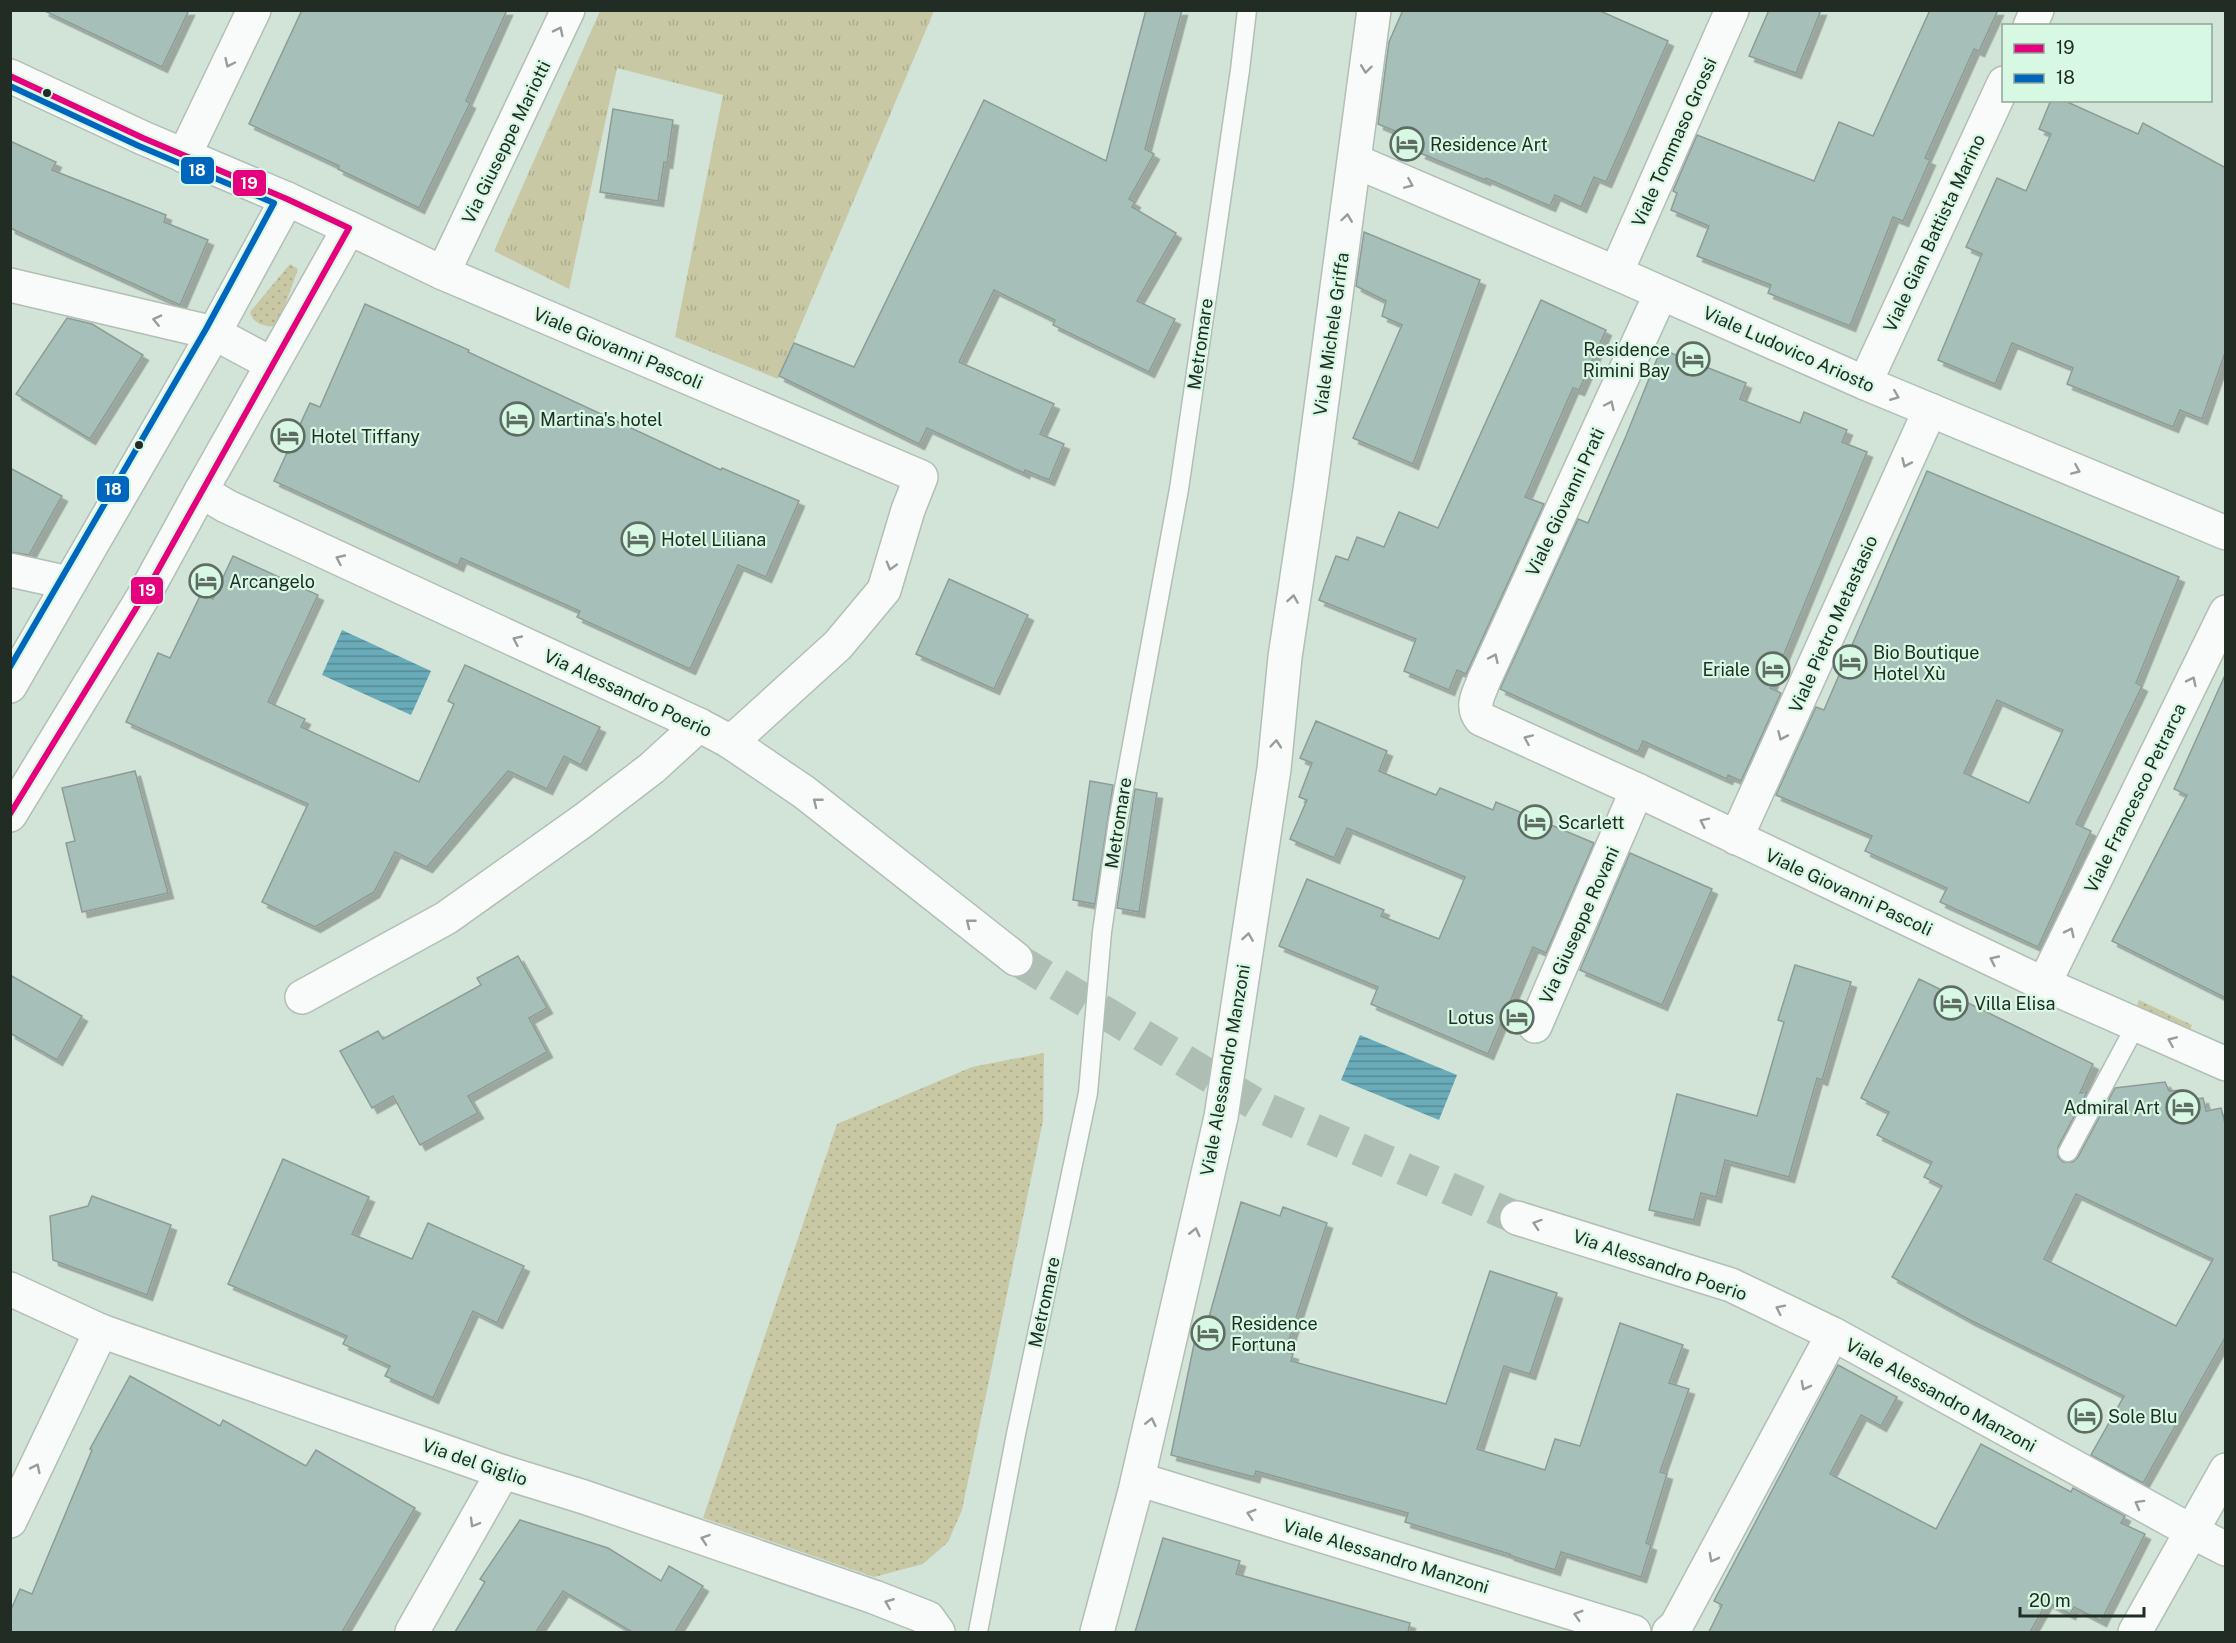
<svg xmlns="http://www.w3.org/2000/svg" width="2236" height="1643" viewBox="0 0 2236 1643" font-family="'Public Sans',sans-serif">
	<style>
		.grass { fill: url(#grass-dots) }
		.park { fill: url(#park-tufts) }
		.water { fill: url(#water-rules) }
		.building { fill: #a6c0b9; stroke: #8d9c97; stroke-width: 1.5; fill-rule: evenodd; filter: url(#shadow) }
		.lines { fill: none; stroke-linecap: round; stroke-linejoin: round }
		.secondary-tunnel { stroke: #aebeb4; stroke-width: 33; stroke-dasharray: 33 16; stroke-linecap: butt }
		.lane-casing { stroke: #b1bfb6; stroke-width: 21 }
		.street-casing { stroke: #b1bfb6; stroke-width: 36 }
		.secondary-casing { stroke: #b1bfb6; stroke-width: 36 }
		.lane { stroke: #f8fbf9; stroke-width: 18 }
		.street { stroke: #f8fbf9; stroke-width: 33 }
		.secondary { stroke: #f8fbf9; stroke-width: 33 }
		.bus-1-casing { stroke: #d7f8e2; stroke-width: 10 }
		.bus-2-casing { stroke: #d7f8e2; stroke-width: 10 }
		.bus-1 { stroke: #e5007d; stroke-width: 6 }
		.bus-2 { stroke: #0065bd; stroke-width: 6 }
		.oneway { stroke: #979e99 }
		.bus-dot { fill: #202c24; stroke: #d7f8e2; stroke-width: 2 }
		.labels { text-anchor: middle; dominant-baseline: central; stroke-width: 4.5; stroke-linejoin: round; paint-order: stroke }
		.street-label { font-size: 18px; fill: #202c24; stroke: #d7f8e2 }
		.poi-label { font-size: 18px; fill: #202c24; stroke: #d7f8e2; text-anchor: start }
		.line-badge { stroke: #d7f8e2; stroke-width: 2 }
		.badge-label { font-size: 16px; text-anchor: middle; font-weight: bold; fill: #fff }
	</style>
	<defs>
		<pattern id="grass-dots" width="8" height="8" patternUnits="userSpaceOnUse" patternTransform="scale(1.5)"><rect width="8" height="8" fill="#c9c8a5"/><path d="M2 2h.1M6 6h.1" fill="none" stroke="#acac8e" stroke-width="1.8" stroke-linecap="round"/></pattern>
		<pattern id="park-tufts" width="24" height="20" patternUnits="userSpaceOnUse" patternTransform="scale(1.5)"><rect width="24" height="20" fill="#c9c8a5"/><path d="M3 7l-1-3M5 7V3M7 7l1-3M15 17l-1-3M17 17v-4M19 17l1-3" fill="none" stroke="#acac8e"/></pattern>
		<pattern id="water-rules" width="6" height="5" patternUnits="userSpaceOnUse" patternTransform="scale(1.5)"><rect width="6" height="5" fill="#69abb9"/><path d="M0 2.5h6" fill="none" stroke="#568b96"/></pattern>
		<filter id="shadow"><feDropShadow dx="5.5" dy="5.5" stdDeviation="0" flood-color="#0004"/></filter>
	</defs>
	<rect width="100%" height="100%" fill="#d2e3d8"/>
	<g class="grass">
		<path d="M290,264L298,269L278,325C268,329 252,324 250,312Z"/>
		<polygon points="2139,1000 2192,1025 2188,1035 2135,1010"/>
		<polygon points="1044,1053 1043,1121 962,1510 948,1542 923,1564 874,1577 703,1518 837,1124 972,1067"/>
	</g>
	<polygon class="park" points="600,11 934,11 778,379 675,337 723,95 617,68 569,289 494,251"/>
	<g class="water">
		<polygon points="342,630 431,671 411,715 322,675"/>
		<polygon points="1360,1035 1457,1075 1439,1120 1341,1080"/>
	</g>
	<g class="building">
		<polygon points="43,10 189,10 162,67"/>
		<polygon points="302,10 507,10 466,101 470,103 419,208 338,169 339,166 249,124"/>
		<polygon points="1146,10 1182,10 1145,149 1154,154 1129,199 1135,202 1132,207 1176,233 1137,301 1175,319 1149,372 1053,325 1055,320 994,290 959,362 1054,404 1040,434 1064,444 1049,480 1025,470 1024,473 927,428 919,444 779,376 794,343 854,367 984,100 1106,161"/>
		<polygon points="1403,10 1598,10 1668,41 1606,182 1594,177 1581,207 1555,195 1550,206 1486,178 1485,180 1420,153 1424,143 1378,124 1389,42"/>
		<polygon points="1769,10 1821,10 1796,73 1749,56"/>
		<polygon points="1930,10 1998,10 1979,51 1974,49 1925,158 1930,160 1903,221 1893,217 1850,326 1768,293 1771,285 1697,256 1709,226 1671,210 1677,193 1673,191 1697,135 1814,181 1839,122 1873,136"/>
		<polygon points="2051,100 2063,100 2138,134 2143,123 2226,168 2226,350 2202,419 2180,410 2173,427 2067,384 2073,368 2012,343 1995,384 1938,360 1982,254 1966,247 1997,178 2026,191 2051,134 2039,129"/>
		<polygon points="613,109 673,120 667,163 664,162 658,201 600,192"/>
		<polygon points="10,141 56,162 52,170 166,215 164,222 208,240 180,305 10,228"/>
		<polygon points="1364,232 1480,280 1413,464 1353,438 1402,325 1382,316 1386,301 1356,286"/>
		<polygon points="1541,300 1606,330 1579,390 1573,388 1525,497 1544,504 1466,674 1457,670 1449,690 1404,671 1416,639 1319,600 1336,556 1348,560 1357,537 1384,547 1399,512 1438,528"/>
		<polygon points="365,304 469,350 468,352 721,470 722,468 799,501 766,577 738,565 690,669 577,617 580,611 461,558 458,566 274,481 310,403 320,407"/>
		<polygon points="67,318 92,324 143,355 90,439 16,394"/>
		<polygon points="1661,349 1746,383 1740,399 1800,423 1804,412 1847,430 1842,442 1867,452 1770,688 1781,693 1741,781 1728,775 1727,779 1643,741 1638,752 1500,689 1578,519 1588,523 1626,436"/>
		<polygon points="10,468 62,496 29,555 10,552"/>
		<path d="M1927,471L2179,577L2136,683L2142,686L2076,824L2091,831L2038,947L1940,902L1947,888L1865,851L1872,836L1776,795L1816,707L1824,710ZM1997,700L2063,730L2029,803L1964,773Z"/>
		<polygon points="233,556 318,595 268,702 305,719 301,727 419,782 454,704 448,701 465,665 600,727 581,765 564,756 547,789 508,771 427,867 395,852 374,892 315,927 262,902 308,804 126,722 158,653 170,658 201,594 213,599"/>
		<polygon points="949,579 1028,615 994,689 916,654"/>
		<polygon points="2226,673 2226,998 2112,941 2187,795 2174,789"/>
		<polygon points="1316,721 1387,751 1379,771 1436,795 1440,788 1493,810 1496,802 1594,843 1546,953 1533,947 1488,1054 1371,1004 1378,987 1279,946 1307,879 1384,910 1381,916 1439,939 1465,877 1347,828 1334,858 1290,839 1307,800 1299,797 1312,763 1300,758"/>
		<polygon points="135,771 168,893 82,912 66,843 75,841 62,788"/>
		<polygon points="1090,781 1113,785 1095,904 1073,900"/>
		<polygon points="1135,789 1157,793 1139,912 1117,908"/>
		<polygon points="1630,853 1712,889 1662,1005 1580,970"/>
		<polygon points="518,956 547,1008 529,1018 547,1052 468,1096 478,1113 420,1145 393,1096 372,1108 340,1051 378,1031 383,1039 481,985 477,978"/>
		<polygon points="1795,965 1851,982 1822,1080 1817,1078 1789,1177 1725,1160 1716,1197 1701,1193 1694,1220 1649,1210 1677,1094 1757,1116 1784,1022 1778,1020"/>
		<polygon points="10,975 82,1016 57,1060 10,1033"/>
		<path d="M1919,979L2093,1064L2080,1093L2087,1092L2058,1147V1157L2063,1162H2073L2078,1157L2115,1088L2165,1082L2169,1091L2183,1090L2188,1100L2203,1098L2206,1111L2221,1108L2226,1127V1336L2143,1483L2091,1455L2124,1396L1970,1320L1892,1277L1942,1186L1924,1177L1932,1162L1877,1135L1889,1112L1861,1098ZM2076,1194L2213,1259L2176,1326L2044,1259Z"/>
		<polygon points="283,1159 369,1197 352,1234 412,1259 428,1223 524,1266 497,1323 473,1311 433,1398 385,1376 390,1366 343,1344 347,1336 228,1284"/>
		<polygon points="92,1196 171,1225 147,1295 53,1260 50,1216 88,1206"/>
		<polygon points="1241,1202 1280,1216 1283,1207 1327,1223 1285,1352 1293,1354 1291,1361 1446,1404 1490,1271 1557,1293 1530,1374 1504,1366 1477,1449 1545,1470 1555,1439 1580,1446 1620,1323 1683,1345 1669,1383 1689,1389 1660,1472 1667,1474 1646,1543 1651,1545 1641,1577 1561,1552 1555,1570 1509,1555 1510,1554 1405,1522 1408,1513 1256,1471 1254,1477 1171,1455 1198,1325 1206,1328"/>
		<polygon points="1838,1365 1897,1397 1881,1426 1861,1415 1830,1474 1936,1529 1981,1444 2071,1492 2073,1488 2125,1516 2121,1523 2145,1534 2101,1621 2074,1607 2070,1614 2047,1602 2030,1632 1709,1632 1722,1605 1714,1601"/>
		<polygon points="130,1376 220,1426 223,1420 306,1466 316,1450 415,1508 342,1632 10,1632 10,1612 20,1589 32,1594 92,1450 90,1449"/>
		<polygon points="520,1520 608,1548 661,1581 669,1566 703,1586 675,1632 632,1632 563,1591 536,1632 455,1632 485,1582 480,1579"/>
		<polygon points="1163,1538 1240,1561 1236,1574 1410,1623 1408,1632 1135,1632"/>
	</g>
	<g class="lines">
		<polyline class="secondary-tunnel" points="1016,959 1259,1106 1517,1218"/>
		<g class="lane-casing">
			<g id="lane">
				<polyline points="2068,1152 2136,1025"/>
				<polyline points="978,1632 1016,1434 1088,1093 1102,932 1118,821 1179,489 1240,70 1247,10"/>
			</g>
		</g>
		<g class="street-casing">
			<g id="street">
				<polyline points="2030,26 2037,10"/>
				<polyline points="184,156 254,10"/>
				<polyline points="1355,161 1616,273 1865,383 2226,533"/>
				<polyline points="349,228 443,273 921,477 908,510 884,590 838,645 740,734 729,741"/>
				<polyline points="443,273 568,10"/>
				<polyline points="1616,273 1732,10"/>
				<polyline points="10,285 214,333 272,364"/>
				<path d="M1661,293L1484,680C1479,694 1470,706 1481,719L1637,790L2044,984L2226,1064"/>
				<polyline points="1865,383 2004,83"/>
				<polyline points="10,570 69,583"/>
				<polyline points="10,686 214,333 287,199"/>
				<polyline points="10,815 143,597 201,491"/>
				<polyline points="1736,838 1930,410"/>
				<polyline points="2044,984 2226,612"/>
				<polyline points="302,997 446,918 584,820 652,768 699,725"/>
				<polyline points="1535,1026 1637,790"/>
				<polyline points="10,1289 101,1331 503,1472 584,1497 874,1597 928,1618 938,1632"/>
				<polyline points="1138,1479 1634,1632"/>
				<polyline points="10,1521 101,1331"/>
				<polyline points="2191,1531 2226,1549"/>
				<polyline points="412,1632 503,1472"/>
				<polyline points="1097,1632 1135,1491 1221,1117 1274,769 1285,657 1310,490 1374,10"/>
				<polyline points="1669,1632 1676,1626 1833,1334"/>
			</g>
		</g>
		<g class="secondary-casing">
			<g id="secondary">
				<polyline points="10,76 143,138 287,199 349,228 201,491 226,506 699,725 729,741 804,792 1016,959"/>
				<polyline points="1517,1218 1731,1285 1833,1334 2191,1531"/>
				<polyline points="2135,1632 2226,1470"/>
			</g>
		</g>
		<use href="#lane" class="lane"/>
		<use href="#street" class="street"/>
		<use href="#secondary" class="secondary"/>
		<g class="bus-1-casing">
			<polyline id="bus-1" points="10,76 143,138 287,199 349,228 143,597 10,814"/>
		</g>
		<g class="bus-2-casing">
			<polyline id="bus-2" points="10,86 139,146 274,203 206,329 10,667"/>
		</g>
		<use href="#bus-1" class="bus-1"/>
		<use href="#bus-2" class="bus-2"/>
	</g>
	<defs><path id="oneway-chevron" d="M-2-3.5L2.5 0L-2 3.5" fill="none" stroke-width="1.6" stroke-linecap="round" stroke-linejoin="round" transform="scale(1.5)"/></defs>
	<g class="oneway">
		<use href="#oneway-chevron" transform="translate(559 31) rotate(-64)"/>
		<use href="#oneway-chevron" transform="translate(229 63) rotate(115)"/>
		<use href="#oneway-chevron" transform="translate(1366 69) rotate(97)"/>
		<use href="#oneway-chevron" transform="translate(1409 184) rotate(23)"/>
		<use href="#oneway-chevron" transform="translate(1347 218) rotate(-82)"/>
		<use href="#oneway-chevron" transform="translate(157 320) rotate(-167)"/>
		<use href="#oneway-chevron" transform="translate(1895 396) rotate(22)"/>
		<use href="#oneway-chevron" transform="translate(1610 405) rotate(-65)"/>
		<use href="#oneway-chevron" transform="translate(1906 463) rotate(114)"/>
		<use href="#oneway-chevron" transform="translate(2076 470) rotate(23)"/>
		<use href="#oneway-chevron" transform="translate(340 559) rotate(-155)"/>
		<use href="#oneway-chevron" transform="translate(891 566) rotate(106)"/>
		<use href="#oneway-chevron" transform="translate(1293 599) rotate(-81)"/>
		<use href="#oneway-chevron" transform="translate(517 640) rotate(-155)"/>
		<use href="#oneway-chevron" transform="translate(1494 658) rotate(-65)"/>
		<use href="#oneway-chevron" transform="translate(2192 681) rotate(-64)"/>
		<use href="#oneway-chevron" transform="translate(1782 736) rotate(114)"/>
		<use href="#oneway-chevron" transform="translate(1528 739) rotate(-156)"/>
		<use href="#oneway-chevron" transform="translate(1276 744) rotate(-85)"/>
		<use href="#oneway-chevron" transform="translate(817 802) rotate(-142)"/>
		<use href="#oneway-chevron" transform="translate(1704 822) rotate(-154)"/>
		<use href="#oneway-chevron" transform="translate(970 923) rotate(-142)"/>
		<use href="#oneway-chevron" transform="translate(2070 932) rotate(-64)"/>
		<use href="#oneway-chevron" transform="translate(1248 937) rotate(-81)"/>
		<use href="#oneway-chevron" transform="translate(1994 960) rotate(-155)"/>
		<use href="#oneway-chevron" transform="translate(2172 1041) rotate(-157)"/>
		<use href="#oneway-chevron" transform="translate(1537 1224) rotate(-162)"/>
		<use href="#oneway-chevron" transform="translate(1195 1232) rotate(-77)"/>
		<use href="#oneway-chevron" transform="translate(1780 1309) rotate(-154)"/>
		<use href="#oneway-chevron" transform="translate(1805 1386) rotate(118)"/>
		<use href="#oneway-chevron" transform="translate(1151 1422) rotate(-77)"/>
		<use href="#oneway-chevron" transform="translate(36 1468) rotate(-64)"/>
		<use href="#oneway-chevron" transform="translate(2139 1504) rotate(-151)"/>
		<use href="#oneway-chevron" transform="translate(1251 1514) rotate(-163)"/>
		<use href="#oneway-chevron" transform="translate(474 1523) rotate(120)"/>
		<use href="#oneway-chevron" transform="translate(705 1539) rotate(-161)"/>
		<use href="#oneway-chevron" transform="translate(1713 1558) rotate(118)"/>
		<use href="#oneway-chevron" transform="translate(889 1603) rotate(-158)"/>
		<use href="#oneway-chevron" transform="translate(1578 1615) rotate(-163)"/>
	</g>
	<defs>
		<g id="hotel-ring" transform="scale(1.725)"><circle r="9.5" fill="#d7f8e2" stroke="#5e6c63" stroke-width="1.5"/><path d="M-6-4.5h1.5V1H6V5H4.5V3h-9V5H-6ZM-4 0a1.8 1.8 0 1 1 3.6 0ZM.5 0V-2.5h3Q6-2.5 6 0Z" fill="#5e6c63"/></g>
	</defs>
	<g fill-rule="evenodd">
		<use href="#hotel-ring" x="1407" y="144"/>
		<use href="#hotel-ring" x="1693" y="359"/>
		<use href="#hotel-ring" x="517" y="419"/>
		<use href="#hotel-ring" x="288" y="436"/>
		<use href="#hotel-ring" x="638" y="539"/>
		<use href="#hotel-ring" x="206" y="581"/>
		<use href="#hotel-ring" x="1850" y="662"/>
		<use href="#hotel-ring" x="1773" y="669"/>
		<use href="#hotel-ring" x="1535" y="822"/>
		<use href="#hotel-ring" x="1951" y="1003"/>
		<use href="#hotel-ring" x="1517" y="1017"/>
		<use href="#hotel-ring" x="2183" y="1107"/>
		<use href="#hotel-ring" x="1208" y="1333"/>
		<use href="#hotel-ring" x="2085" y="1416"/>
	</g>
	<g class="bus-dot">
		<circle cx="47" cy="93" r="5"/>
		<circle cx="139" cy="445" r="5"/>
	</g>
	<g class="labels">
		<g class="street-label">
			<text transform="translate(506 142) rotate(-64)">Via Giuseppe Mariotti</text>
			<text transform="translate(1674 142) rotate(-66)">Viale Tommaso Grossi</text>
			<text transform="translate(1934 233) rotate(-65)">Viale Gian Battista Marino</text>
			<text transform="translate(1331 334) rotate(-82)">Viale Michele Griffa</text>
			<text transform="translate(1200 344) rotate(-82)">Metromare</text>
			<text transform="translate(618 348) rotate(23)">Viale Giovanni Pascoli</text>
			<text transform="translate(1789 349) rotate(24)">Viale Ludovico Ariosto</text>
			<text transform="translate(1565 502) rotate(-65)">Viale Giovanni Prati</text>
			<text transform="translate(1833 624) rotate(-66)">Viale Pietro Metastasio</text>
			<text transform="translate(628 693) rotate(25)">Via Alessandro Poerio</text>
			<text transform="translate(2135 798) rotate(-64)">Viale Francesco Petrarca</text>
			<text transform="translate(1118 823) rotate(-81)">Metromare</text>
			<text transform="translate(1849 892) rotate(25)">Viale Giovanni Pascoli</text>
			<text transform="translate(1579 925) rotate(-66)">Via Giuseppe Rovani</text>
			<text transform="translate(1225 1070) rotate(-80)">Viale Alessandro Manzoni</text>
			<text transform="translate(1660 1265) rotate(19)">Via Alessandro Poerio</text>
			<text transform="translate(1044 1302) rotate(-78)">Metromare</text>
			<text transform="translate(1941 1395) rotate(29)">Viale Alessandro Manzoni</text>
			<text transform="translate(475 1462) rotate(19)">Via del Giglio</text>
			<text transform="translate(1386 1556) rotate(17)">Viale Alessandro Manzoni</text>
		</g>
		<g class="poi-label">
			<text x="1430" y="144">Residence Art</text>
			<text x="1670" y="349" text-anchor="end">Residence<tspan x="1670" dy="21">Rimini Bay</tspan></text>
			<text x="540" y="419">Martina's hotel</text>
			<text x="311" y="436">Hotel Tiffany</text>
			<text x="661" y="539">Hotel Liliana</text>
			<text x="229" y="581">Arcangelo</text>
			<text x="1873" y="652">Bio Boutique<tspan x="1873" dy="21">Hotel Xù</tspan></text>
			<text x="1750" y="669" text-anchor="end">Eriale</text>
			<text x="1558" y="822">Scarlett</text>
			<text x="1974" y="1003">Villa Elisa</text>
			<text x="1494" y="1017" text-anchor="end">Lotus</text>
			<text x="2160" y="1107" text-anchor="end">Admiral Art</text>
			<text x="1231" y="1323">Residence<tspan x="1231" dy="21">Fortuna</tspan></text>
			<text x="2108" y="1416">Sole Blu</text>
		</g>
	</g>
	<g class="line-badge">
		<rect x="180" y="156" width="35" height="29" rx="6" fill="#0065bd"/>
		<rect x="232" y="169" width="35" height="28" rx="6" fill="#e5007d"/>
		<rect x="96" y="475" width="34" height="28" rx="6" fill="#0065bd"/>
		<rect x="130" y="576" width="34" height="29" rx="6" fill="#e5007d"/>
	</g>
	<g class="badge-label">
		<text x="197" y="176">18</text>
		<text x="249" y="189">19</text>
		<text x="113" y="495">18</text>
		<text x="147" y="596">19</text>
	</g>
	<rect width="2236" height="1643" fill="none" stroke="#202c24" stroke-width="24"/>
	<rect x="2002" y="24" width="210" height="78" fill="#d7f8e2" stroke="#8ea696" stroke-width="1.5"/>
	<rect x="2014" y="44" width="30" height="9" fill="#e5007d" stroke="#8ea696" stroke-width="1.5"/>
	<text x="2056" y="54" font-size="18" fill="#202c24">19</text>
	<rect x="2014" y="74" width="30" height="9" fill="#0065bd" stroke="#8ea696" stroke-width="1.5"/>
	<text x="2056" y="84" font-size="18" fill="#202c24">18</text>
	<path d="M2020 1607v9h124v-9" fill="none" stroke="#202c24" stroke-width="3"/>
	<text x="2029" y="1607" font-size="18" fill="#202c24" stroke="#d7f8e2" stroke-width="4.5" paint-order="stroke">20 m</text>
</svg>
